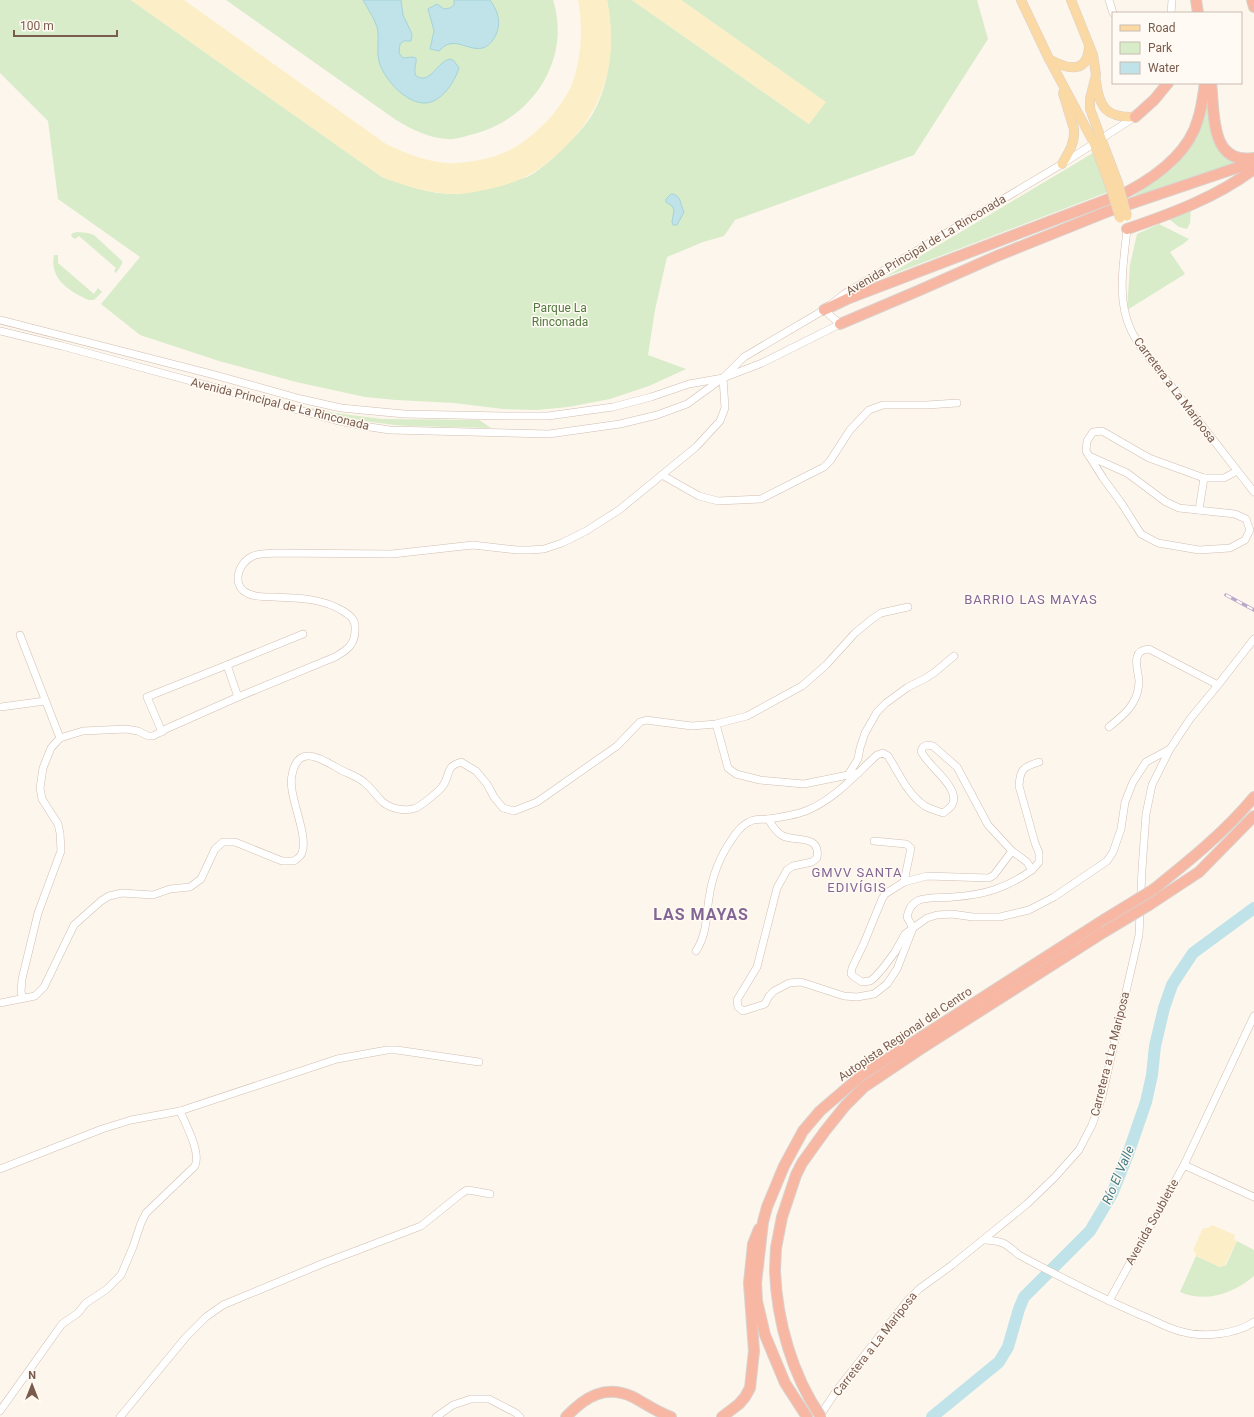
<svg xmlns="http://www.w3.org/2000/svg" width="1254" height="1417" viewBox="0 0 1254 1417" font-family="Roboto,sans-serif">
	<style>
		.green { fill: #d8ecc9 }
		.sand { fill: #fcefc7 }
		.water { fill: #bfe3e8; stroke: #a5d3da }
		.lines { fill: none; stroke-linecap: round; stroke-linejoin: round }
		.river { stroke: #bfe3e8; stroke-width: 12 }
		.minor-casing { stroke: #d1beb0; stroke-width: 8 }
		.major-casing { stroke: #dad1cd; stroke-width: 10 }
		.highway-casing { stroke: #dad1cd; stroke-width: 12 }
		.minor { stroke: #fff; stroke-width: 7 }
		.major { stroke: #fbd9a5; stroke-width: 9 }
		.highway { stroke: #f7b7a3; stroke-width: 10 }
		.rail-casing { stroke: #b9a8c9; stroke-width: 3.5 }
		.rail { stroke: #fffaf3; stroke-width: 2; stroke-dasharray: 6; stroke-linecap: butt }
		.major-bridge-casing { stroke: #dad1cd; stroke-width: 10; stroke-linecap: butt }
		.highway-bridge-casing { stroke: #dad1cd; stroke-width: 12; stroke-linecap: butt }
		.major-bridge { stroke: #fbd9a5; stroke-width: 9 }
		.highway-bridge { stroke: #f7b7a3; stroke-width: 10 }
		.labels { text-anchor: middle; dominant-baseline: central; stroke-width: 3; stroke-linejoin: round; paint-order: stroke }
		.street-label { font-size: 12px; fill: #7a5c4d; stroke: #fffaf3 }
		.park-label { font-size: 12px; fill: #537a41; stroke: #fffaf3 }
		.neighbourhood-label { font-size: 13px; letter-spacing: 1px; fill: #846695; stroke: #fffaf3 }
		.water-label { font-size: 13px; font-style: italic; fill: #437c86; stroke: #fffaf3 }
		.district-label { font-size: 16px; font-weight: bold; letter-spacing: 1px; fill: #846695; stroke: #fffaf3 }
	</style>
	<rect width="100%" height="100%" fill="#fdf6ec"/>
	<g class="green">
		<path d="M0,0H131L382,177C405,185 429,194 453,194C464,194 480,188 491,185C503,183 515,181 527,177C536,173 553,159 560,151C572,140 583,129 592,115C612,81 614,37 607,0H632L809,124L825,102L681,0H977L988,39L914,155L735,220L724,236L703,242L667,257L655,310L648,355L686,369L649,386L610,399L568,407L537,410L503,409L454,403L396,400L365,397L296,382L219,361L140,335L101,304L140,257L58,199L48,121L0,73Z"/>
		<path d="M226,0H553C572,59 532,119 474,134C465,136 456,140 447,139C429,138 411,129 396,120Z"/>
		<path d="M1208,89C1210,103 1211,143 1221,152C1227,159 1235,160 1243,163L1129,199L1172,169L1187,151Z"/>
		<polygon points="1093,153 1108,192 885,277"/>
		<polygon points="1191,209 1190,223 1187,229 1179,227 1169,219"/>
		<polygon points="1159,224 1189,239 1183,244 1170,252 1185,274 1127,310 1130,265 1137,234"/>
		<polygon points="78,232 88,233 94,235 122,261 122,264 116,273 114,271 116,268 79,236 75,239 72,237 71,235 73,233"/>
		<path d="M54,255H58V263L94,294L98,288L102,292L94,300H89C70,292 49,279 54,255Z"/>
		<path d="M285,403L335,413L382,419L479,420L491,428C464,427 437,427 411,426C368,424 326,414 285,403Z"/>
		<path d="M1237,1241L1254,1250V1276C1233,1294 1206,1303 1180,1292L1196,1256L1220,1267L1226,1265Z"/>
	</g>
	<g class="sand">
		<path d="M131,0H184L386,144C405,153 425,161 446,163C464,164 492,159 508,151C533,139 562,109 572,84C582,57 583,27 578,0H607C619,58 605,109 562,150C540,171 519,183 489,189C478,191 464,195 453,194C428,193 405,186 382,177Z"/>
		<polygon points="632,0 681,0 826,102 809,124"/>
		<polygon points="1212,1225 1235,1235 1234,1239 1237,1241 1225,1265 1220,1267 1196,1256 1196,1253 1193,1250 1203,1228 1208,1228"/>
	</g>
	<g class="water">
		<path d="M363,0H401L403,15L412,34L411,41H404L400,44L399,53L403,58L413,57L416,58C417,64 413,69 416,76C431,85 437,61 450,59L454,61L459,68C455,81 444,98 431,102C410,109 383,79 379,61C376,50 380,38 377,27C374,18 368,9 363,0Z"/>
		<path d="M454,0H490C493,5 497,10 498,17C501,28 494,44 483,48C471,51 460,41 449,44C445,45 442,48 439,51L430,49L434,31L428,9L437,4L444,9L450,8L454,5Z"/>
		<path d="M671,194C681,194 680,204 684,212L677,225H673L672,222L674,210L672,206L666,202V199Z"/>
	</g>
	<g class="lines">
		<polyline class="river" points="932,1417 999,1362 1008,1347 1019,1309 1024,1297 1090,1231 1112,1194 1128,1154 1146,1102 1152,1075 1155,1046 1164,1008 1172,985 1179,974 1193,953 1254,908"/>
		<g class="minor-casing">
			<g id="minor">
				<polyline points="1109,0 1113,13"/>
				<polyline points="1171,13 1172,0"/>
				<path d="M1127,229C1124,261 1116,299 1131,330C1133,335 1137,340 1140,346L1254,492"/>
				<polyline points="0,320 211,374 301,399 341,408 404,414 505,416 548,416 613,407 651,397 689,384 723,378 762,363 840,324 824,310"/>
				<polyline points="0,331 62,346 335,420 363,426 390,430 549,434 620,424 657,415 687,404 723,378 744,357 824,310 844,294 1062,164 1135,117"/>
				<polyline points="1089,456 1127,473 1166,502 1179,508 1235,514 1246,519 1250,530 1245,540 1230,548 1199,550 1158,543 1141,534 1122,504 1103,478 1086,451 1087,441 1093,432 1102,431 1149,458 1204,478 1224,478 1237,471"/>
				<polyline points="662,475 699,496 718,501 761,499 824,467 830,461 850,430 869,410 883,405 927,405 957,403"/>
				<polyline points="1199,510 1204,478"/>
				<polyline points="20,635 60,738"/>
				<polyline points="227,665 303,634"/>
				<polyline points="1,707 45,701"/>
				<polyline points="716,724 728,768 736,774 760,780 804,784 858,773"/>
				<path d="M1109,727C1121,717 1132,709 1137,694C1138,690 1139,685 1139,681C1138,669 1130,650 1149,649L1218,685"/>
				<polyline points="162,732 147,697 227,665 238,697"/>
				<polyline points="848,775 858,759 860,748 865,733 877,712 886,703 908,687 926,678 935,672 954,656"/>
				<path d="M768,819C772,825 776,833 783,836C796,842 821,834 817,858L812,862L793,866L787,870L777,888L757,967L737,1000L738,1007L743,1011L765,1004L769,996L774,991L789,983L801,982L844,996L857,997L874,994L887,984L897,969L913,928L927,918L937,915L952,914L973,917H1000L1029,910L1054,897L1107,861L1113,852L1121,829L1125,802L1133,782L1146,762L1170,749"/>
				<polyline points="874,841 906,844 911,848 904,882 927,876 989,878 994,875 1012,851"/>
				<path d="M1032,870L1039,862V853L1035,843L1019,786C1020,769 1023,767 1039,762"/>
				<path d="M696,951C707,934 706,917 709,898C712,877 720,856 732,839C735,834 743,824 749,822C755,818 762,820 769,819C782,817 797,815 808,810C836,798 855,775 877,755L883,753L888,756C899,773 908,795 925,806C930,809 937,811 943,813C946,811 950,808 952,805C962,788 927,766 921,751L923,747L927,745L933,746L957,767L988,825L1012,851L1027,862L1032,870C1007,888 984,895 953,897C943,898 929,897 919,900C911,904 909,909 907,917L913,928L905,934L895,952L883,968L874,978L870,981L862,982L853,976L851,974L852,968L864,943L882,899L885,894L904,882"/>
				<path d="M23,998L21,992L22,979L38,913L61,851L60,833L58,824L42,799L40,788L43,768L51,748L60,738L83,731L126,729L138,731L148,736H153L168,728L238,697L335,657C347,650 355,645 355,630C356,620 351,616 343,611C322,598 298,598 273,597C265,597 256,597 249,594C231,587 237,563 253,556C260,553 269,554 277,553L392,554L473,545L517,550H530L544,549L562,543L586,531L619,510L696,447L720,421L725,408L723,378"/>
				<path d="M0,1003L35,996L44,987L74,925L101,901L109,896L122,893L153,895L170,889L190,887L201,879L215,849L223,842H235L282,861H294C297,859 301,856 302,853C309,833 287,795 292,775C298,742 323,760 341,770C349,774 359,777 365,783C378,794 379,805 398,809C403,810 410,810 416,808C422,805 438,792 442,787C451,776 444,767 461,762L476,771L487,784L494,797L503,808L514,811L537,802L617,746L640,722L647,720L653,721L692,726L716,724L747,716L802,686L826,665L855,633L872,619L881,613L908,607"/>
				<polyline points="1184,1165 1254,1197"/>
				<polyline points="0,1169 102,1129 131,1120 180,1111"/>
				<path d="M985,1240C1003,1241 1005,1243 1019,1255C1060,1277 1101,1298 1143,1316C1156,1321 1169,1329 1183,1332C1204,1338 1236,1334 1254,1322"/>
				<polyline points="1109,1301 1184,1165 1254,1016"/>
				<path d="M0,1411L62,1324L78,1313L86,1303L107,1289L121,1275L133,1247L141,1223L146,1213L195,1166C201,1152 186,1125 180,1111L337,1059L387,1050H397L479,1062"/>
				<polyline points="120,1417 186,1337 206,1317 223,1305 324,1263 421,1226 462,1193 467,1190 474,1191 490,1194"/>
				<polyline points="436,1417 453,1405 471,1399 489,1399 516,1413 520,1417"/>
				<polyline points="819,1417 837,1390 908,1300 919,1289 952,1265 1027,1204 1055,1177 1079,1150 1092,1125 1102,1097 1109,1066 1139,935 1142,869 1146,814 1152,785 1170,749 1190,719 1218,685 1254,639"/>
			</g>
		</g>
		<g class="major-casing">
			<g id="major">
				<polyline points="1021,0 1049,59 1094,143 1110,186"/>
				<polyline points="1071,0 1093,55 1096,75 1090,99 1090,109 1118,183"/>
				<path d="M1049,59C1068,70 1088,74 1089,46"/>
				<path d="M1096,81C1099,108 1107,118 1135,117"/>
				<path d="M1062,164C1069,152 1075,143 1074,129L1063,93"/>
			</g>
		</g>
		<g class="highway-casing">
			<g id="highway">
				<polyline points="1196,0 1198,13"/>
				<polyline points="1252,0 1254,7"/>
				<path d="M1211,83C1215,112 1209,165 1254,158"/>
				<polyline points="1135,117 1154,100 1168,83"/>
				<path d="M1127,229C1171,214 1217,197 1254,169"/>
				<path d="M824,310L847,299L1127,192C1157,176 1189,153 1198,119C1202,107 1203,95 1205,83"/>
				<polyline points="840,324 920,290 997,256 1109,211 1254,162"/>
				<path d="M1154,889C1190,860 1225,832 1254,797"/>
				<polyline points="1149,905 1199,872 1254,816"/>
				<polyline points="775,1271 776,1248 782,1217 796,1175 802,1163 825,1131 845,1106 864,1087 919,1050 1104,932"/>
				<path d="M566,1417C585,1397 605,1384 633,1397C646,1404 657,1412 671,1417"/>
				<polyline points="722,1417 739,1404 745,1397 750,1388 754,1351 749,1283 753,1244 759,1229"/>
				<polyline points="807,1417 785,1383 765,1335 757,1301 756,1283 763,1222 767,1207 784,1166 803,1131 820,1111 862,1075 1105,919"/>
			</g>
		</g>
		<use href="#minor" class="minor"/>
		<use href="#major" class="major"/>
		<use href="#highway" class="highway"/>
		<g class="rail-casing">
			<polyline id="rail" points="1226,595 1254,610"/>
		</g>
		<use href="#rail" class="rail"/>
		<g class="major-bridge-casing">
			<g id="major-bridge">
				<polyline points="1118,183 1127,216"/>
				<polyline points="1110,186 1120,218"/>
			</g>
		</g>
		<g class="highway-bridge-casing">
			<g id="highway-bridge">
				<polyline points="1105,919 1154,889"/>
				<polyline points="1104,932 1149,905"/>
				<path d="M775,1271C777,1321 792,1375 821,1417"/>
			</g>
		</g>
		<use href="#major-bridge" class="major-bridge"/>
		<use href="#highway-bridge" class="highway-bridge"/>
	</g>
	<g class="labels">
		<g class="street-label">
			<text transform="translate(926 245) rotate(-31)">Avenida Principal de La Rinconada</text>
			<text transform="translate(1175 390) rotate(53)">Carretera a La Mariposa</text>
			<text transform="translate(280 404) rotate(14)">Avenida Principal de La Rinconada</text>
			<text transform="translate(905 1034) rotate(-34)">Autopista Regional del Centro</text>
			<text transform="translate(1110 1054) rotate(-76)">Carretera a La Mariposa</text>
			<text transform="translate(1152 1222) rotate(-61)">Avenida Soublette</text>
			<text transform="translate(875 1344) rotate(-52)">Carretera a La Mariposa</text>
		</g>
		<g class="park-label">
			<text x="560" y="308">Parque La<tspan x="560" dy="14">Rinconada</tspan></text>
		</g>
		<g class="neighbourhood-label">
			<text x="1031" y="599">BARRIO LAS MAYAS</text>
			<text x="857" y="872">GMVV SANTA<tspan x="857" dy="15">EDIVÍGIS</tspan></text>
		</g>
		<g class="water-label">
			<text transform="translate(1118 1175) rotate(-67)">Río El Valle</text>
		</g>
		<g class="district-label">
			<text x="701" y="914">LAS MAYAS</text>
		</g>
	</g>
	<rect x="1112" y="12" width="130" height="72" fill="#fffaf3" stroke="#cabbb1"/>
	<rect x="1120" y="25" width="20" height="6" fill="#fbd9a5" stroke="#cabbb1"/>
	<text x="1148" y="32" font-size="12" fill="#7a5c4d">Road</text>
	<rect x="1120" y="42" width="20" height="12" fill="#d8ecc9" stroke="#cabbb1"/>
	<text x="1148" y="52" font-size="12" fill="#7a5c4d">Park</text>
	<rect x="1120" y="62" width="20" height="12" fill="#bfe3e8" stroke="#cabbb1"/>
	<text x="1148" y="72" font-size="12" fill="#7a5c4d">Water</text>
	<g transform="translate(32 1385)" stroke="#fffaf3" stroke-width="3" paint-order="stroke">
	<path d="M0-3L7 15L0 10L-7 15Z" fill="#7a5c4d"/>
	<text y="-6" font-size="11" font-weight="bold" text-anchor="middle" fill="#7a5c4d">N</text>
	</g>
	<path d="M14 30v6h103v-6" fill="none" stroke="#7a5c4d" stroke-width="2"/>
	<text x="20" y="30" font-size="12" fill="#7a5c4d" stroke="#fffaf3" stroke-width="3" paint-order="stroke">100 m</text>
</svg>
